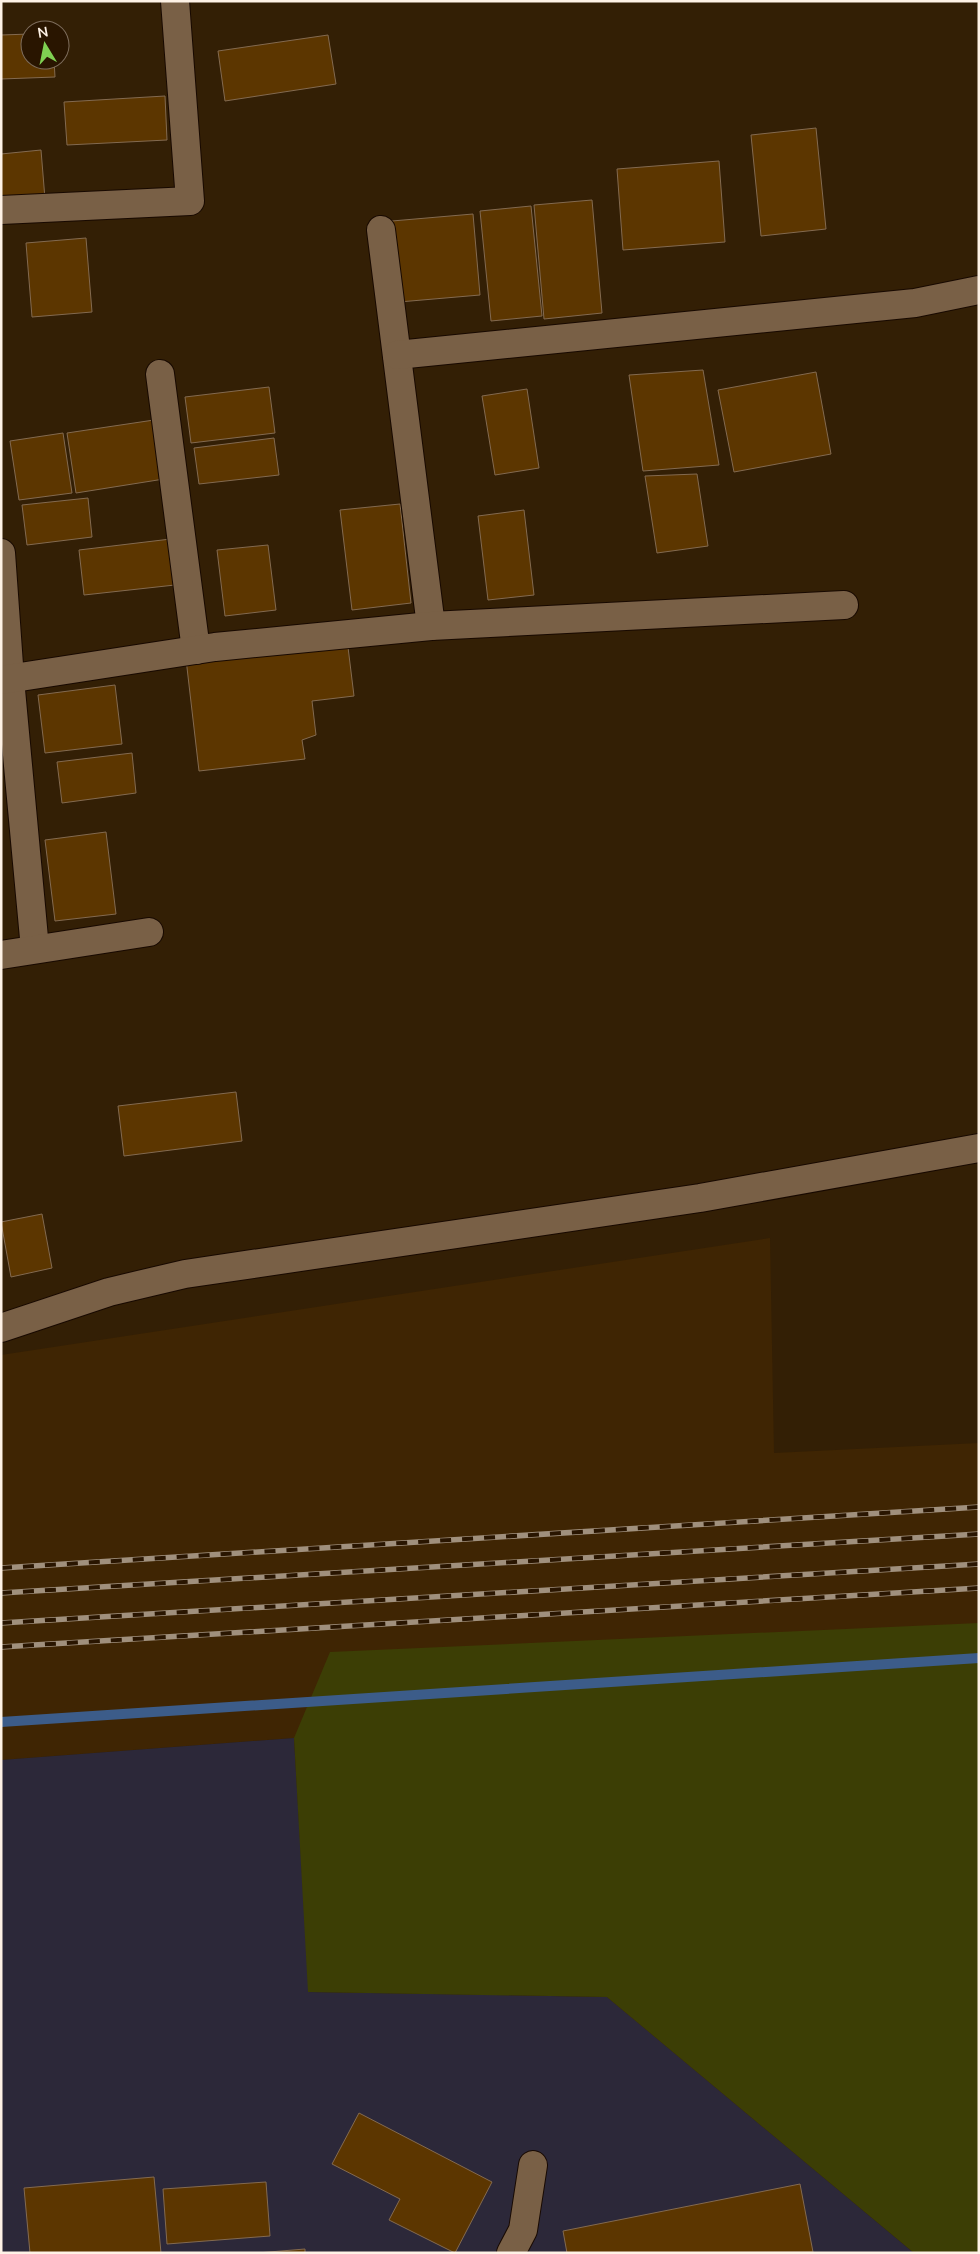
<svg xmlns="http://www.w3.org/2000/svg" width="980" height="2254" viewBox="0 0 980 2254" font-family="Mulish,sans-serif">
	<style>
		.built { fill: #3f2503 }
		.industrial { fill: #2c2839 }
		.green { fill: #3c3e05 }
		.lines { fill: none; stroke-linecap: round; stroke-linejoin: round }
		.stream { stroke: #3c5c89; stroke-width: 10 }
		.building { fill: #5c3600; stroke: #836a50 }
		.minor-casing { stroke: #180900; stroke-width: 30 }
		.minor { stroke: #796046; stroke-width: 28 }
		.rail-casing { stroke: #a0907d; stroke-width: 5.5 }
		.rail { stroke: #291500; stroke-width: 4; stroke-dasharray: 11; stroke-linecap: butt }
	</style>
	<rect width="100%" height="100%" fill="#331f05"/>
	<polygon class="built" points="770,1238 774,1453 979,1443 979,2253 914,2253 294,1738 1,1760 1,1355"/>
	<polygon class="industrial" points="294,1738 309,1992 607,1997 914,2253 1,2253 1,1760"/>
	<polygon class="green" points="979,1623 979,2253 914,2253 607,1997 308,1992 294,1738 330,1652"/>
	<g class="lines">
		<polyline class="stream" points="1,1722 979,1658"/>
	</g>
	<g class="building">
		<polygon points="30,34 30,60 54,60 55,77 1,79 1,35"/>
		<polygon points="328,35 336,84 225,101 218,51"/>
		<polygon points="165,96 167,140 67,145 64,102"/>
		<polygon points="816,128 826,229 761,236 751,135"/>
		<polygon points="41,150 45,199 1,203 1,154"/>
		<polygon points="719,161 725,242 623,250 617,169"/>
		<polygon points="592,200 602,313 544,319 534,205"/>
		<polygon points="531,206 542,316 491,321 480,211"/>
		<polygon points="473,214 480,295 399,302 392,221"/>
		<polygon points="86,238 92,312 32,317 26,243"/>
		<polygon points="703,370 719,465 643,471 629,375"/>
		<polygon points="816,372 831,454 734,472 718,390"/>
		<polygon points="269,387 275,433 191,443 185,397"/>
		<polygon points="527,389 539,468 495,475 482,396"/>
		<polygon points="154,420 164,479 76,493 67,433"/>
		<polygon points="63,433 72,493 19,500 10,441"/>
		<polygon points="274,438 279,475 199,484 194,448"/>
		<polygon points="697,474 708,546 657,553 645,476"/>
		<polygon points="88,498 92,537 27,545 22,505"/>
		<polygon points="400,504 411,603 352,610 340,510"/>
		<polygon points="524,510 534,595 488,600 478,516"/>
		<polygon points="179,538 184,584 84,595 79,550"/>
		<polygon points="268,545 276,610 225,616 217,550"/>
		<polygon points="347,639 354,696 312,701 316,735 302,740 305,759 199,771 186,659"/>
		<polygon points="115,685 122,744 45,753 38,695"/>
		<polygon points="132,753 136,793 62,803 57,762"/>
		<polygon points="106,832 116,914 55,921 45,840"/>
		<polygon points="236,1092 242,1141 124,1156 118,1106"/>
		<polygon points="42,1214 52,1268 11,1277 1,1222"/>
		<polygon points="359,2113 492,2182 455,2253 389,2220 400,2199 332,2164"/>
		<polygon points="154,2177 161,2253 30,2253 24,2188"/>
		<polygon points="266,2182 270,2236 167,2244 163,2189"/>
		<polygon points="800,2184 813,2252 567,2253 563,2231"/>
		<polygon points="305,2249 305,2253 257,2253"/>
	</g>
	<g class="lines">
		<g class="minor-casing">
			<g id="minor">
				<polyline points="1,210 190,201 175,1"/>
				<polyline points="381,230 431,626"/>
				<polyline points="397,355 915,303 979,290"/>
				<polyline points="160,374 196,650"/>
				<polyline points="1,553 10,679 35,949"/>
				<polyline points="1,680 215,647 431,626 844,605"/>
				<polyline points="1,955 149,932"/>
				<polyline points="1,1328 109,1292 185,1274 700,1198 979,1148"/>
				<polyline points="511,2253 523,2230 533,2165"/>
			</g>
		</g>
		<use href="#minor" class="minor"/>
		<g class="rail-casing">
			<g id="rail">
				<polyline points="1,1568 979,1507"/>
				<polyline points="1,1593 979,1534"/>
				<polyline points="1,1623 979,1564"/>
				<polyline points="1,1647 979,1588"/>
			</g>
		</g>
		<use href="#rail" class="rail"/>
	</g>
	<rect width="980" height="2254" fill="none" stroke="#fef2e6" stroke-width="5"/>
	<g transform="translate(45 45) rotate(350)"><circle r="24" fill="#291500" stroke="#7e6d5c"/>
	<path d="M0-4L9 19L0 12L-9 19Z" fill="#7fd052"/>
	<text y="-8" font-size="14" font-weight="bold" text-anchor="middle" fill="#fef2e6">N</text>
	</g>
</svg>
